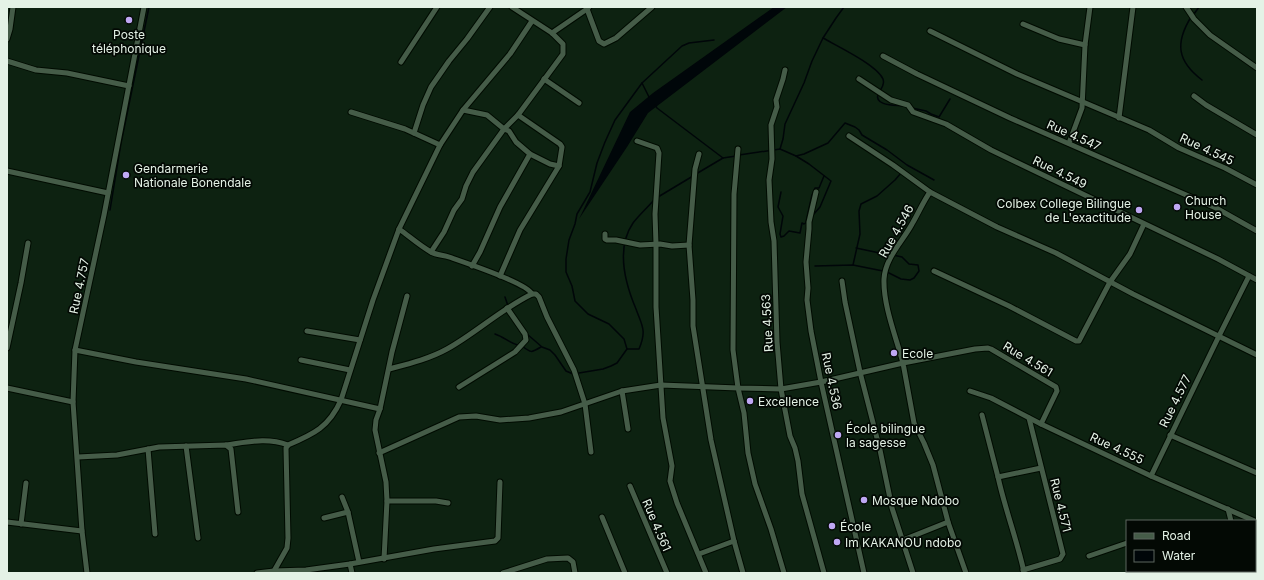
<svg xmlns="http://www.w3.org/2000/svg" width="1264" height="580" viewBox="0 0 1264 580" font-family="Inter,sans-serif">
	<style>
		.water { fill: #000609 }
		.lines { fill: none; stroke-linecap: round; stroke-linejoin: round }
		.stream { stroke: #000609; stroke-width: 1.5 }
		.minor-casing { stroke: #000b01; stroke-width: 7 }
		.minor { stroke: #455c48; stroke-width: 5 }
		.poi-dot { fill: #bfa8f4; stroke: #030904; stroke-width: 1.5 }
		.labels { text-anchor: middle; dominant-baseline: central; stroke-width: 3.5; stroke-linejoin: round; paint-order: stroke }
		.poi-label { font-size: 12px; fill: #e4f2e6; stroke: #030904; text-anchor: start }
		.street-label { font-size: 12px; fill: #e4f2e6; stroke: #030904 }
	</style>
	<rect width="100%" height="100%" fill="#0d2211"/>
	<polygon class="water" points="774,7 787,7 648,113 627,147 579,219 630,112 653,93"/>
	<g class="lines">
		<g class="stream">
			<polyline points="1194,14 1199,7"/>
			<path d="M1191,17C1175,43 1177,61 1202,80"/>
			<path d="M823,38C837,46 877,65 883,79C885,84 882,87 880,91"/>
			<polyline points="642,83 649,97"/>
			<path d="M878,94C874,106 895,105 903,106"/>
			<polyline points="655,105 657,108 723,158"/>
			<polyline points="912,108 926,111 931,114 939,117 950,99"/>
			<polyline points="780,149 783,139 785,124 804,83 812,61 823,38 836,18 844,7"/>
			<polyline points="739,155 780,149 796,156 809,164 831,181 820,207 813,215"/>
			<polyline points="796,156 804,154 828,143 845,123 855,127 859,130 862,135 887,150 907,165 934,180"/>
			<polyline points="696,174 723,158 736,156"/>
			<polyline points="781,192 778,207 783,216 780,234 781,237 784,236 789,231 800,233 802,223 804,224 807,222"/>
			<polyline points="658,197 693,176"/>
			<polyline points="110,210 121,143 149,7"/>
			<polyline points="806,222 812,195 815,188 819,188 824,176"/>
			<polyline points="856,248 889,255"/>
			<polyline points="853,265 860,234 859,211 861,204 877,196 895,180 901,173"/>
			<polyline points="815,266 853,265 883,271"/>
			<polyline points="887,272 901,279 910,280 914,278 919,271 918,265 909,264 902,257 893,255"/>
			<polyline points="505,297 508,306"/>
			<path d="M495,334C504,337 510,343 518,345"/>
			<polyline points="527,334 542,347 550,350 555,355 566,371 573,374 603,369 611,366 617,363 627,349 624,339 609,324 588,314 575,301 572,286 566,272 566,259 569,240 575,224 577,214 590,192 597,163 605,142 615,120 642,83 682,46 689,43 714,40"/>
			<path d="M522,346C531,353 531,353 541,347"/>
			<path d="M627,349H639C647,330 642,326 636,309C625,283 616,248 633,223C639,215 647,208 654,200"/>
		</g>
		<g class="minor-casing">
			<g id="minor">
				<polyline points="589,7 587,9 599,41 604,44 616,38 652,7"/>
				<polyline points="1186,7 1194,19 1210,35 1257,68"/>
				<polyline points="1023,24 1059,39 1085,45"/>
				<polyline points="930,31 1017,74 1149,130 1179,148 1225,168 1257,185"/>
				<polyline points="552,33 587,9 586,7"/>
				<polyline points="7,39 10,29 13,7"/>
				<polyline points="883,56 917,74 1010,118 1216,208 1257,231"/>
				<polyline points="7,61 36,70 67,73 129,86"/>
				<polyline points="401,62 437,7"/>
				<polyline points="785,70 783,79 776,100 777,107 771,125 772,159 769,180 771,222 774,241 777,342 781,389 790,436 795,448 798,461 802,494 824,573"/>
				<polyline points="544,79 579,103"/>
				<polyline points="859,79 891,100 908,105 913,112 946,124 991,150 1218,259 1257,280"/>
				<polyline points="1194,96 1206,105 1257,135"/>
				<polyline points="463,110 487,115 504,129 509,131 516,142 530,154 550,164 559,166"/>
				<polyline points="351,112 405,129 440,145"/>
				<polyline points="1119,118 1133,7"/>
				<polyline points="414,133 423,105 431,87 449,61 467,39 490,7"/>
				<polyline points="849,136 893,165 930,192 997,227 1056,253 1133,294 1257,355"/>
				<polyline points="637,141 657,148 659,153 655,214 656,244 656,307 663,418 672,466 670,481 677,503 706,573"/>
				<polyline points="1069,143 1082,108 1085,45 1090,7"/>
				<path d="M738,149L734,194L733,350L738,388L781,389L821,382L903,363C896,337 883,305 884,279C885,258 903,241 912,224C918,214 923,202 930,192"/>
				<polyline points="699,154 695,169 689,245 693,300 693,326 711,440 734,541 743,573"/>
				<polyline points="7,171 108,193"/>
				<polyline points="816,192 809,222 809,229 806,262 808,288 807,300 811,331 821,382 864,573"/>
				<polyline points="605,234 605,239 607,240 616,240 640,245 660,244 672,246 689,245"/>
				<polyline points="431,252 444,232 454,210 462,199 466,186 473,172 504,129 518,115 563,54 563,44 552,33 512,7"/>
				<polyline points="472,266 480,252 500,207 530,154"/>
				<polyline points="934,271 1009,306 1076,341 1079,341 1110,282 1130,254 1144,224"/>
				<polyline points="500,276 520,230 559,166 562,147 560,144 518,115"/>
				<polyline points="842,281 845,302 860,372 880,450 892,508 913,573"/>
				<polyline points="532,294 536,294 539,297 547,317 574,370 585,404 591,452"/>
				<polyline points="307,331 360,340"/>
				<polyline points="7,348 21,283 28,243"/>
				<polyline points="75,350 136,362 246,379 380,409 392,352 407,296"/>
				<polyline points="301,360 350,370"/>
				<path d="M389,369C408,364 429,359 447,349C476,333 501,309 532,294C527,283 463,262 449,257C443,255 436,255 431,252C420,246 409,236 399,229"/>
				<polyline points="459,387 515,352 526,340 525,334 507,308"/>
				<polyline points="7,388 73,402"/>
				<polyline points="622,391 628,429"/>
				<polyline points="970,391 991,398 1041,424 1151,476 1257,522"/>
				<polyline points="380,409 376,420 375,430 386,482 387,501 384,559"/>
				<polyline points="982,415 998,477 1041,468"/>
				<polyline points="1170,435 1257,473"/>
				<path d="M226,445C248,442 267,437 288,445"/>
				<polyline points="186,446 198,538"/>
				<polyline points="148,449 155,534"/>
				<polyline points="379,453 459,417 476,416 500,420 529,418 561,412 622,391 661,385 738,388 744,413 748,453 755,484 771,529 784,573"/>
				<polyline points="78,457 117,455 159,447 226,445 231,449 238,512"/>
				<polyline points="1151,476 1219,336 1249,276"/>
				<path d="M998,477C1005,509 1017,540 1024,572"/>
				<polyline points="630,486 667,573"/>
				<polyline points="342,497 348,512 359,562"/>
				<polyline points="387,501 436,501 448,503"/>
				<polyline points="1228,509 1231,521"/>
				<polyline points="602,517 625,573"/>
				<polyline points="324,518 348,512"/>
				<polyline points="7,522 82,531"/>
				<polyline points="21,524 26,483"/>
				<polyline points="903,540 948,522"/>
				<polyline points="699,554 734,541"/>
				<polyline points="1089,556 1127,543"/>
				<polyline points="350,564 352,573"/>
				<polyline points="1255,567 1257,566"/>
				<polyline points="1023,570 1060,559 1063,554 1029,418"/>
				<path d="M274,571L287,548L288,538L286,448L288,445C314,434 329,427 341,400L373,300L399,229L440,145L463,110L510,54L532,21"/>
				<polyline points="1177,571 1177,573"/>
				<polyline points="1245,571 1246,573"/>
				<polyline points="87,573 82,531 73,402 75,350 104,215 144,7"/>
				<polyline points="257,573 274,571 306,570 350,564 434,549 495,541 498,538 500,482"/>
				<polyline points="503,573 547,559 568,558 573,562 575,573"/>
				<polyline points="966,573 948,522 933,465 924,443 914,423 903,363 975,349 988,348 991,349 1056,387 1057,391 1041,424"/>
				<polyline points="1230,573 1237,571"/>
			</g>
		</g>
		<use href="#minor" class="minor"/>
	</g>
	<g class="poi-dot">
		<circle cx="129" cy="20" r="4"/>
		<circle cx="126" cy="175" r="4"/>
		<circle cx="1177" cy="207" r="4"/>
		<circle cx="1139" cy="210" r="4"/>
		<circle cx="894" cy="353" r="4"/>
		<circle cx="750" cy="401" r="4"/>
		<circle cx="838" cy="435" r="4"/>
		<circle cx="864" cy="500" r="4"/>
		<circle cx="832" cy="526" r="4"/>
		<circle cx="837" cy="542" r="4"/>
	</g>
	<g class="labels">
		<g class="poi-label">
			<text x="129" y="34" text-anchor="middle">Poste<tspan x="129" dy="14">téléphonique</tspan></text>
			<text x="134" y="168">Gendarmerie<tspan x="134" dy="14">Nationale Bonendale</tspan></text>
			<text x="1185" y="200">Church<tspan x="1185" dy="14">House</tspan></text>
			<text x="1131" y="203" text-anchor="end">Colbex College Bilingue<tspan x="1131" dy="14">de L'exactitude</tspan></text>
			<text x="902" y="353">Ecole</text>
			<text x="758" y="401">Excellence</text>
			<text x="846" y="428">École bilingue<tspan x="846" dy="14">la sagesse</tspan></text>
			<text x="872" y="500">Mosque Ndobo</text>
			<text x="840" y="526">École</text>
			<text x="845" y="542">Im KAKANOU ndobo</text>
		</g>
		<g class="street-label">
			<text transform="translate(1074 135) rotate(24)">Rue 4.547</text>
			<text transform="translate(1207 149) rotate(25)">Rue 4.545</text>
			<text transform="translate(1060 172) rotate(26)">Rue 4.549</text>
			<text transform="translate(896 231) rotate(-61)">Rue 4.546</text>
			<text transform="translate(79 286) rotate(-78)">Rue 4.757</text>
			<text transform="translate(767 323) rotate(-93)">Rue 4.563</text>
			<text transform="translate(1028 359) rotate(31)">Rue 4.561</text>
			<text transform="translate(832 381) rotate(78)">Rue 4.536</text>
			<text transform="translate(1175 401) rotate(-64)">Rue 4.577</text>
			<text transform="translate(1117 448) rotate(25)">Rue 4.555</text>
			<text transform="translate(1061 505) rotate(76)">Rue 4.571</text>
			<text transform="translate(657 525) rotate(67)">Rue 4.561</text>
		</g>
	</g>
	<rect width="1264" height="580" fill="none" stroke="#e4f2e6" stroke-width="16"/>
	<rect x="1126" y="520" width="130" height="52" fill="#030904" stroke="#5d665e"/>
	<rect x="1134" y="533" width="20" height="6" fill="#455c48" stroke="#5d665e"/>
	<text x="1162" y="540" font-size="12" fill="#e4f2e6">Road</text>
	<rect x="1134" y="550" width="20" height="12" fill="#000609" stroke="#5d665e"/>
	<text x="1162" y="560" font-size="12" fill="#e4f2e6">Water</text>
</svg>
